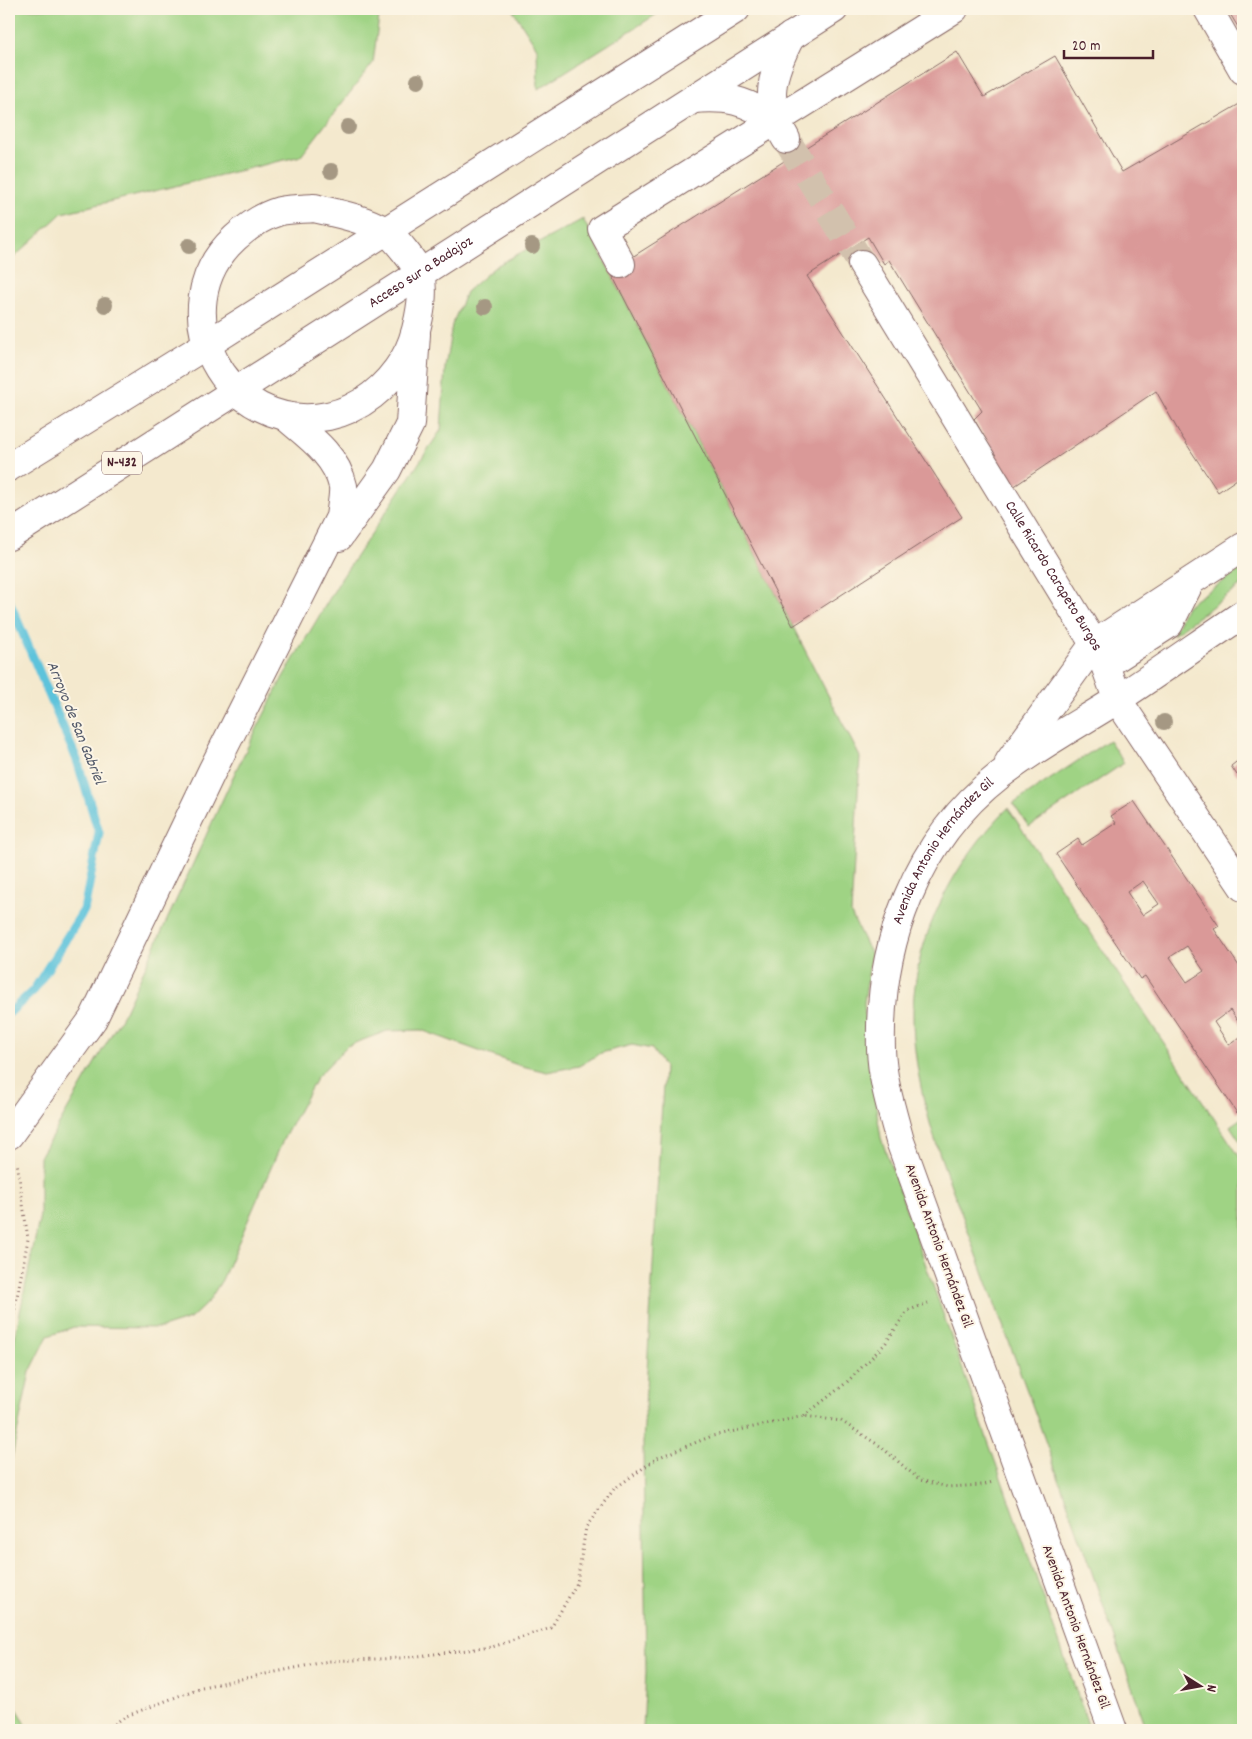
<svg xmlns="http://www.w3.org/2000/svg" width="1252" height="1739" viewBox="0 0 1252 1739" font-family="Dekko,sans-serif">
	<style>
		.green { fill: #9fd384; stroke: #747958 }
		.lines { fill: none; stroke-linecap: round; stroke-linejoin: round }
		.stream { stroke: #5dc3db; stroke-width: 9 }
		.building { fill: #da9998; fill-rule: evenodd }
		.minor-tunnel { stroke: #d2c1ad; stroke-width: 28; stroke-dasharray: 28 14; stroke-linecap: butt }
		.minor-casing { stroke: #866664; stroke-width: 30 }
		.highway-casing { stroke: #866664; stroke-width: 30 }
		.path { stroke: #866664; stroke-width: 3; stroke-dasharray: 1 4; stroke-linecap: butt }
		.minor { stroke: #fff; stroke-width: 28 }
		.highway { stroke: #fff; stroke-width: 28 }
		.tree { fill: #a59883 }
		.labels { text-anchor: middle; dominant-baseline: central; stroke-width: 4; stroke-linejoin: round; paint-order: stroke }
		.shield { fill: #fcf5e5; stroke: #7f5f63; stroke-width: 1 }
		.shield-label { font-size: 14px; font-weight: bold; fill: #4a1f2b }
		.street-label { font-size: 15px; fill: #4a1f2b; stroke: #fcf5e5 }
		.water-label { font-size: 16px; font-style: italic; fill: #515869; stroke: #fcf5e5 }
	</style>
	<rect width="100%" height="100%" fill="#fcf5e5"/>
	<filter id="ink" filterUnits="userSpaceOnUse"><feTurbulence type="fractalNoise" baseFrequency=".02" numOctaves="2"/><feDisplacementMap in="SourceGraphic" scale="10" xChannelSelector="R" yChannelSelector="G"/><feConvolveMatrix kernelMatrix="1 2 1 2 8 2 1 2 1" color-interpolation-filters="sRGB"/></filter>
	<filter id="wash" filterUnits="userSpaceOnUse"><feTurbulence type="fractalNoise" baseFrequency=".0096" numOctaves="4" result="noise"/><feDisplacementMap in="SourceGraphic" scale="20" xChannelSelector="R" yChannelSelector="G"/><feGaussianBlur stdDeviation="1.12" result="paint"/><feColorMatrix in="noise" values="0 0 0 0 0 0 0 0 0 0 0 0 0 0 0 0 0 1.4 0 .05"/><feComposite in="paint" operator="in"/></filter>
	<g filter="url(#wash)">
		<rect width="100%" height="100%" fill="#f4e9ce"/>
		<g class="green">
			<polygon points="9,9 380,9 373,63 301,156 62,213 9,262"/>
			<polygon points="512,9 665,9 538,89 537,48"/>
			<polygon points="583,219 860,757 851,914 871,955 864,1003 869,1063 881,1138 1090,1730 643,1730 646,1672 643,1443 664,1067 652,1049 632,1045 601,1053 579,1066 547,1072 518,1065 421,1030 387,1031 347,1046 317,1077 284,1138 222,1280 208,1302 190,1319 162,1328 74,1327 48,1336 30,1372 9,1471 9,1366 40,1215 40,1157 125,1011 238,766 283,677 341,579 441,430 445,368 452,325 466,292 496,266"/>
			<polygon points="1243,568 1243,584 1173,635 1186,606"/>
			<polygon points="1109,740 1124,763 1029,827 1013,804"/>
			<path d="M1008,808L1243,1162V1730H1147C1102,1601 1057,1471 1009,1342C993,1299 977,1255 961,1212C936,1147 912,1081 913,1010C915,934 955,861 1008,808Z"/>
			<polygon points="1243,1117 1243,1146 1230,1126"/>
			<path d="M9,1693C13,1706 25,1717 27,1730H9Z"/>
		</g>
		<g class="lines">
			<polyline class="stream" points="9,601 77,760 99,833 84,910 34,990 9,1013"/>
		</g>
		<g id="blocks">
			<g class="building">
				<polygon points="1227,9 1243,9 1243,35"/>
				<polygon points="957,52 984,97 1055,56 1122,172 1243,102 1243,475 1218,492 1180,434 1156,391 1013,487 974,419 982,411 889,260 884,264 868,237 807,276 962,517 793,626 610,271"/>
				<polygon points="1240,759 1243,771 1237,775 1231,766"/>
				<path d="M1134,801L1219,926L1214,929L1243,972V1029L1230,1010L1214,1022L1229,1045L1243,1035V1109L1237,1113L1145,976L1140,979L1056,854L1078,839L1082,845L1116,823L1111,816ZM1143,881L1159,904L1142,915L1127,892ZM1187,946L1204,971L1187,982L1170,957Z"/>
			</g>
		</g>
	</g>
	<g filter="url(#ink)">
		<use href="#blocks" fill-opacity="0" stroke="#866664" stroke-width="1"/>
		<g class="lines">
			<polyline class="minor-tunnel" points="786,139 862,264"/>
			<g class="minor-casing">
				<g id="minor">
					<polyline points="1208,9 1243,70"/>
					<path d="M693,99C727,96 746,100 774,120"/>
					<path d="M786,139C763,101 771,74 791,36"/>
					<polyline points="621,264 602,229 954,9"/>
					<path id="s1" d="M862,264L1094,644L1105,665L1117,699L1243,887"/>
					<polyline points="339,537 387,470 410,424 416,334"/>
					<polyline points="1105,665 1169,624 1189,584"/>
					<polyline points="1009,762 1094,644 1243,547"/>
					<path d="M9,1135L93,1019L212,771L340,517C341,508 344,495 343,486C336,455 308,436 286,417"/>
					<path id="s2" d="M1113,1730L900,1141C892,1111 882,1080 881,1049C878,944 916,840 1000,775C1036,747 1077,725 1115,701C1158,673 1200,643 1243,614"/>
				</g>
			</g>
			<g class="highway-casing">
				<g id="highway">
					<path d="M314,208C336,213 366,219 385,231C394,236 417,265 420,275C426,297 416,340 404,359C387,387 361,409 328,416C226,436 158,309 235,238C248,226 263,216 280,211C290,209 303,209 314,208Z"/>
					<polyline points="9,467 206,345 736,9"/>
					<path id="s3" d="M9,536L834,9"/>
				</g>
			</g>
			<g class="path">
				<polyline points="9,1339 28,1239 17,1162"/>
				<polyline points="804,1416 846,1383 885,1344 907,1311 928,1303"/>
				<polyline points="107,1730 124,1717 202,1687 329,1661 401,1658 492,1647 551,1628 577,1583 586,1527 614,1489 657,1458 712,1436 804,1416 841,1421 880,1446 920,1480 948,1487 982,1485 993,1482"/>
			</g>
			<use href="#minor" class="minor"/>
			<use href="#highway" class="highway"/>
		</g>
		<g class="tree">
			<circle cx="418" cy="81" r="8"/>
			<circle cx="348" cy="127" r="8"/>
			<circle cx="331" cy="171" r="8"/>
			<circle cx="189" cy="246" r="8"/>
			<circle cx="532" cy="246" r="8"/>
			<circle cx="105" cy="305" r="8"/>
			<circle cx="485" cy="307" r="8"/>
			<circle cx="1164" cy="722" r="8"/>
		</g>
	</g>
	<g class="labels">
		<rect class="shield" x="102" y="451.5" width="40" height="23" rx="4"/>
		<g class="shield-label">
			<text x="122" y="463">N-432</text>
		</g>
		<g class="street-label">
			<text stroke="none"><textPath href="#s3" startOffset="489">Acceso sur a Badajoz</textPath></text>
			<text stroke="none"><textPath href="#s1" startOffset="366">Calle Ricardo Carapeto Burgos</textPath></text>
			<text stroke="none"><textPath href="#s2" startOffset="934">Avenida Antonio Hernández Gil</textPath></text>
			<text transform="translate(938 1246) rotate(70)">Avenida Antonio Hernández Gil</text>
			<text transform="translate(1075 1627) rotate(70)">Avenida Antonio Hernández Gil</text>
		</g>
		<g class="water-label">
			<text transform="translate(75 723) rotate(68)">Arroyo de San Gabriel</text>
		</g>
	</g>
	<rect width="1252" height="1739" fill="none" stroke="#fcf5e5" stroke-width="30"/>
	<g transform="translate(1200 1686) rotate(101)" stroke="#fcf5e5" stroke-width="4" paint-order="stroke">
	<path d="M0-4L9 19L0 12L-9 19Z" fill="#4a1f2b"/>
	<text y="-8" font-size="14" font-weight="bold" text-anchor="middle" fill="#4a1f2b">N</text>
	</g>
	<path d="M1064 50v8h89v-8" fill="none" stroke="#4a1f2b" stroke-width="2.5"/>
	<text x="1072" y="50" font-size="15" fill="#4a1f2b" stroke="#fcf5e5" stroke-width="4" paint-order="stroke">20 m</text>
</svg>
